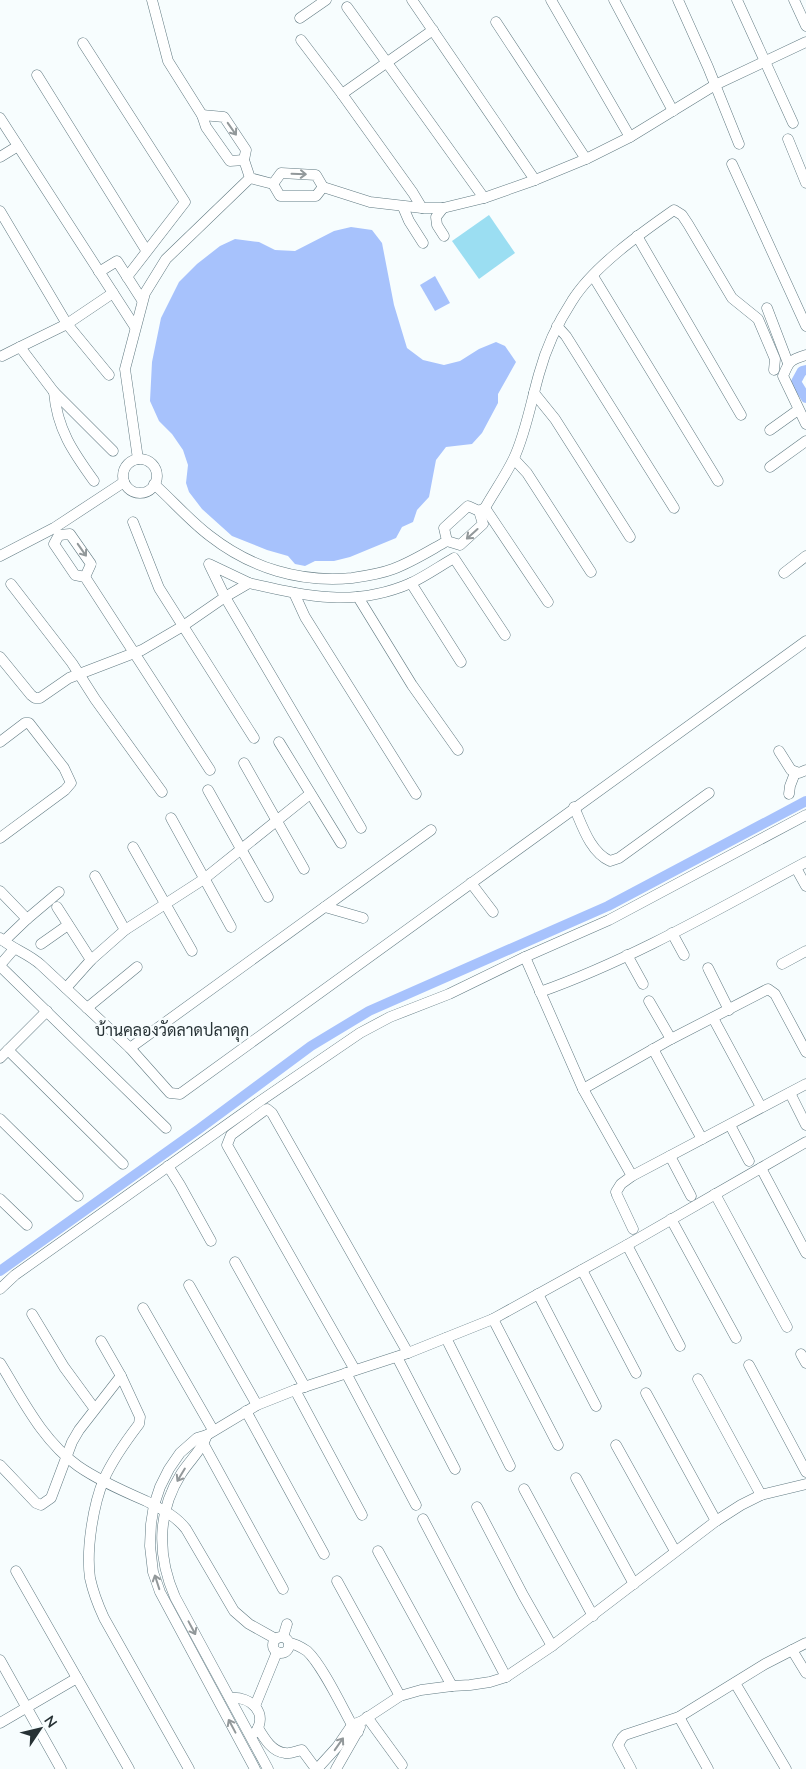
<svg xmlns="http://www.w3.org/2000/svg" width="806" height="1769" viewBox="0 0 806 1769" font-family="Lato,Sarabun,sans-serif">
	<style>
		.green { fill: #9bdef2 }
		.water { fill: #a7c2fc }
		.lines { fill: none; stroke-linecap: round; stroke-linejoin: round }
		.canal { stroke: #a7c2fc; stroke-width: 10 }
		.street-casing { stroke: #617a82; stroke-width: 11 }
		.street { stroke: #fff; stroke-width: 10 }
		.oneway { stroke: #92989a }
		.labels { text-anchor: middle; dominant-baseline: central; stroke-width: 5; stroke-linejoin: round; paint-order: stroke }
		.quarter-label { font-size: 16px; fill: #263134; stroke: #f7fdfe }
	</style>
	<rect width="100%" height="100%" fill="#f7fdfe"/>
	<polygon class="green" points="489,215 515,253 479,279 452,241"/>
	<g class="water">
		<polygon points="351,227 372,230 382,243 394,305 407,348 423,360 444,365 460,361 479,349 496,342 505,346 516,362 498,394 498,403 482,433 472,444 446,447 436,460 429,497 417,510 413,522 402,527 396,538 350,557 334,561 315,561 305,566 295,564 288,556 267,550 232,536 202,509 189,492 186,483 188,465 183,450 172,434 159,421 150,401 152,362 161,318 179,282 197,264 220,246 235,239 259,242 275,250 295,251 334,231"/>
		<polygon points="435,276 450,303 435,311 420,285"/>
	</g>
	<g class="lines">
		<g class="canal">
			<polyline points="806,370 802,371 796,382 806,398"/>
			<polyline points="0,1271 199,1129 311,1046 369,1011 608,906 806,801"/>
		</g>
		<g class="street-casing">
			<g id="street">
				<polyline points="152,0 168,61 202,115 206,127 230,161 244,160"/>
				<polyline points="412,0 535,180"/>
				<polyline points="551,0 630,137"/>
				<polyline points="614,0 673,111"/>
				<polyline points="678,0 708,67 739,144"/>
				<polyline points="737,0 793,123"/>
				<polyline points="794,0 806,26"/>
				<polyline points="347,7 484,198"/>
				<polyline points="300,18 326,0"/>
				<polyline points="496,22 586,159"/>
				<polyline points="301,40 342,94 413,193 422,208"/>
				<polyline points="83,43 185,202 127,277"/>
				<polyline points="37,75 146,250"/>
				<polyline points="342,94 433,30"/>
				<polyline points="202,115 224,117 246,150 244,160 250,178 273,184 280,196 316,196 323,187"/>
				<polyline points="0,118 135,327"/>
				<polyline points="788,139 806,183"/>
				<polyline points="0,157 18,146"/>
				<polyline points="732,164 806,326"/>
				<polyline points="273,184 281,173 316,175 323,187 370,202 422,208 443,208 484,198 535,180 586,159 630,137 715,85 806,42"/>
				<polyline points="403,207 409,221 423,243"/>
				<polyline points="443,208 436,217 437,225 444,236"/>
				<polyline points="0,211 67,324 109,375"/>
				<polyline points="637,236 741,415"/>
				<polyline points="99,272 117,261 142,300"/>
				<polyline points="593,276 718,481"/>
				<polyline points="767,308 788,363"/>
				<polyline points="557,326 566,336 674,508"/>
				<path d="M806,355C790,360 789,361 783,376L806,424"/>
				<polyline points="2,356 20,347"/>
				<path d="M54,392C57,429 73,452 94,481"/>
				<polyline points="534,393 555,419 630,537"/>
				<polyline points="770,430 798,410"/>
				<polyline points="113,451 54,392 20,347 67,324 113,293"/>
				<polyline points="138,459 125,369 145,293 166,259 250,178"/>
				<polyline points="514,459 527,473 591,572"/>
				<circle cx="140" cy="476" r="17"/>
				<polyline points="770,467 806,441"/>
				<path d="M154,484C173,501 190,521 210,536C251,568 300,583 352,578C366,576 380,574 393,569C412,562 429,551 447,541L460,545L483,524L479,511L468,506L444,528L447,541"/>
				<polyline points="485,508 548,602"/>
				<path d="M479,511L485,508C494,492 506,475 514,458C526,432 531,402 539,374C546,348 557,324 572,301C593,267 641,233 674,210L682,215L688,224L732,298L758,319L775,359L774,370"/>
				<polyline points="133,522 159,588 254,738"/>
				<polyline points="59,535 54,544 75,575 85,577 210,770"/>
				<polyline points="59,535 70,534 91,564 85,577"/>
				<polyline points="0,556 54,528 124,482"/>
				<polyline points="784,573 806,556"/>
				<polyline points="249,583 209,564 225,597 361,828"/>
				<polyline points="411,583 461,662"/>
				<polyline points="11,584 72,663 95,699 162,792"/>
				<polyline points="294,593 305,617 416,794"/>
				<polyline points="358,597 412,685 458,750"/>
				<path d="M0,657L31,695L35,698H40L69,678L142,650L183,626L225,597L249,583C306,596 354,608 411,583C426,576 440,566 454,558L505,635"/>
				<polyline points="0,742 25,723 29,723 64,768 71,783 65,790 0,838"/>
				<polyline points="279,742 341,843"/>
				<polyline points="779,751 791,770 799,773 806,770"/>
				<polyline points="244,763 304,869"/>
				<polyline points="208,790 268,897"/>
				<polyline points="789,794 790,786 795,773"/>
				<path d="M574,807C582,825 590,852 610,861L619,858L709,793"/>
				<polyline points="171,818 231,927"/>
				<polyline points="133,847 192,951"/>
				<polyline points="796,868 806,886"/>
				<polyline points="95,876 125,930"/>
				<polyline points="471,883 493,912"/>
				<polyline points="0,891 27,919 4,941"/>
				<polyline points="57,907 91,960"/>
				<polyline points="325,907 363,918"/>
				<polyline points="27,919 59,892"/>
				<polyline points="672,933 684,955"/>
				<path d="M0,938C12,949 28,953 41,965L130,1048L170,1093L180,1094L806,641"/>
				<polyline points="41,944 68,925"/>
				<polyline points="627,955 643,984"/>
				<polyline points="525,957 583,1089 632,1176"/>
				<polyline points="782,964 806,951"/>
				<polyline points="0,965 14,949"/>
				<polyline points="0,966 166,1128"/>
				<polyline points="708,968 729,1010"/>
				<polyline points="66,988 91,960 125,930 204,879 310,794"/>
				<path d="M540,992C633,959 720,908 806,862"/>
				<polyline points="649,1001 671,1039"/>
				<polyline points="87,1008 137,967"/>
				<polyline points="713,1018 761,1107"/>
				<polyline points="130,1048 431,830"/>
				<polyline points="653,1049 702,1139"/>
				<polyline points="8,1050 123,1164"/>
				<polyline points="0,1058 47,1011"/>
				<polyline points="583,1089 671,1039 768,989 775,994 806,1052"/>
				<polyline points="790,1093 806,1125"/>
				<polyline points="0,1119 78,1196"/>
				<polyline points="730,1125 749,1161"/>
				<polyline points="670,1156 691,1196"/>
				<polyline points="168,1166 180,1185 211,1241"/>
				<polyline points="761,1168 806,1253"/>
				<polyline points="715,1194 787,1327"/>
				<polyline points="0,1199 27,1225"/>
				<polyline points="671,1219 736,1338"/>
				<polyline points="633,1229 617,1195 616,1192 621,1184 632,1176 806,1084"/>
				<polyline points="627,1245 680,1346"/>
				<polyline points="235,1262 305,1387"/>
				<polyline points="582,1270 636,1373"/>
				<polyline points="189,1285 257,1405"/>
				<polyline points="0,1289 15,1275 256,1104 360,1033 390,1017 449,994 525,957 609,920 806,815"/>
				<polyline points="538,1294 596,1406"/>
				<polyline points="143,1308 213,1430"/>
				<polyline points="32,1314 64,1367 94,1408"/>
				<polyline points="493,1319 558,1445"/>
				<polyline points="446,1338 510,1466"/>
				<path d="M101,1341L121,1376L140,1417L139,1424C126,1441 113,1459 104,1479C93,1505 86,1550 90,1578C93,1592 98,1605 104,1618L189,1769"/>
				<polyline points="801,1354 806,1363"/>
				<polyline points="397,1357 455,1469"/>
				<path d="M0,1363C23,1400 42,1440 78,1466C98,1480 123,1491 146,1501C161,1509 175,1515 186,1529L234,1611L249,1624L276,1639"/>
				<polyline points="749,1365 806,1472"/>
				<polyline points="355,1370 227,1145 231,1135 265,1110 267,1109 272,1113 408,1353"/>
				<polyline points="346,1373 416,1505"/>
				<polyline points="698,1379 761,1495"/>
				<polyline points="295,1390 362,1515"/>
				<polyline points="646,1393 716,1521"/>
				<polyline points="246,1411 324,1554"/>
				<path d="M207,1435C202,1450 190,1460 181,1474C157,1512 157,1556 175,1597L268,1769"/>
				<polyline points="200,1441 204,1445 283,1589"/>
				<polyline points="616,1445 675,1551"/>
				<polyline points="0,1465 36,1503 41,1505 51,1498 72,1442 79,1430 121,1376"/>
				<polyline points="576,1478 634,1584"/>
				<polyline points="524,1489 593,1616"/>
				<polyline points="477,1507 523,1595 552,1646"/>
				<polyline points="423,1519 506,1677"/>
				<polyline points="378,1551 452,1686"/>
				<polyline points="16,1571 77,1678"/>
				<polyline points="337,1581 400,1696"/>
				<polyline points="283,1637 287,1624"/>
				<circle cx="281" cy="1645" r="8"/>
				<path d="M289,1643C296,1644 301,1647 307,1651C322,1665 341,1705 352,1725L358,1732"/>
				<polyline points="792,1650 806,1673"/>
				<polyline points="0,1660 61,1769"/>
				<polyline points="735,1683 786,1769"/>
				<path d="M230,1698C251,1696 269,1713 255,1733"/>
				<polyline points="255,1706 277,1652"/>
				<polyline points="367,1717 402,1765"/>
				<polyline points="679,1717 708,1769"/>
				<polyline points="0,1723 77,1678 129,1769"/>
				<path d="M258,1728C264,1738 272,1752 285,1753C291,1754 296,1751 302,1750L316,1769"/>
				<polyline points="255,1769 160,1592 153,1572 150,1546 151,1524 154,1505 160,1487 169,1469 180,1453 197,1438 207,1435 257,1405 295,1390 408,1353 493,1319 627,1245 806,1142"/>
				<polyline points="317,1769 337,1747 352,1725 362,1721 400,1696 421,1690 452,1686 470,1685 490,1682 506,1677 552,1646 716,1521 741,1505 761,1495 806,1484"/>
				<polyline points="336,1769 360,1727"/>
				<polyline points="631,1769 618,1745 622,1738 625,1735 679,1717 765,1664 806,1643"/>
			</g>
		</g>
		<use href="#street" class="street"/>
	</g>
	<defs><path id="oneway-shaft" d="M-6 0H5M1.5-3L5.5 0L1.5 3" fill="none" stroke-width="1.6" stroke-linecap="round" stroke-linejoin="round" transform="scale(1.25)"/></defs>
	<g class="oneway">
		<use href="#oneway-shaft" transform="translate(232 129) rotate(55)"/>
		<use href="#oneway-shaft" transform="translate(299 174) rotate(2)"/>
		<use href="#oneway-shaft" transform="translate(472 534) rotate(138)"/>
		<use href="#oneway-shaft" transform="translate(82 550) rotate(55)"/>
		<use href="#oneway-shaft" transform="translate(181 1475) rotate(121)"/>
		<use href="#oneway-shaft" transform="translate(157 1582) rotate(-108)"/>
		<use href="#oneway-shaft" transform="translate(192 1628) rotate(62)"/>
		<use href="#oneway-shaft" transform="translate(232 1726) rotate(-118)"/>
		<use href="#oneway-shaft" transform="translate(339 1744) rotate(-55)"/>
	</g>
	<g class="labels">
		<g class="quarter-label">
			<text x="172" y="1029">บ้านคลองวัดลาดปลาดุก</text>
		</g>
	</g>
	<g transform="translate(40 1729) rotate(55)" stroke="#f7fdfe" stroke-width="4" paint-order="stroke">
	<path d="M0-4L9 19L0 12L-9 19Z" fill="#263134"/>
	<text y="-8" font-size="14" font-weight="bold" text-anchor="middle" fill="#263134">N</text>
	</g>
</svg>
